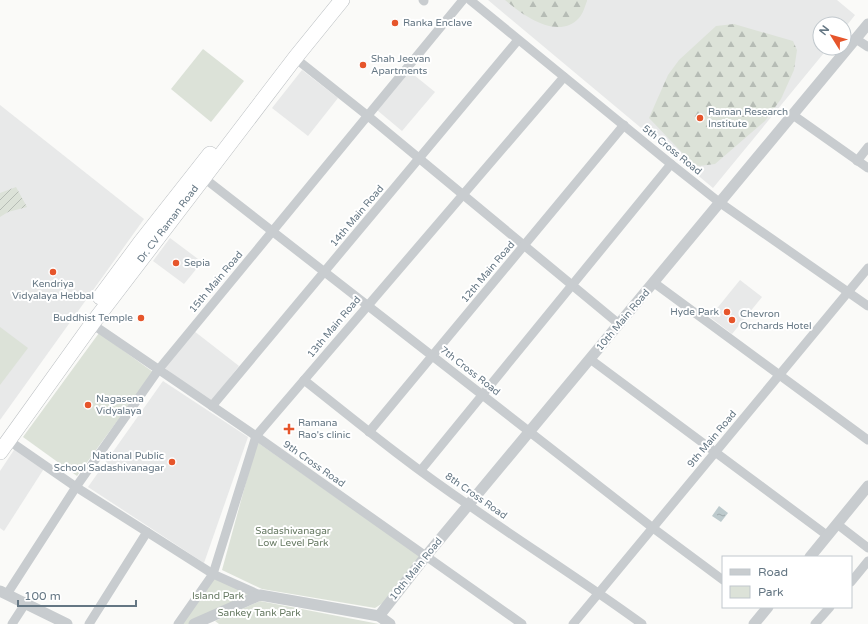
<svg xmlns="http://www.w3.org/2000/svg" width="868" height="624" viewBox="0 0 868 624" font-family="'Varela Round',sans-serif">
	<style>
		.built { fill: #e8e9e9 }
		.green { fill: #dce2d8 }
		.forest { fill: url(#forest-firs) }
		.garden { fill: url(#garden-furrows) }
		.water { fill: url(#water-ripples) }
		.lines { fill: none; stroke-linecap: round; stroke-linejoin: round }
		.trunk-casing { stroke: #babec1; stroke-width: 16 }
		.minor { stroke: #c8cccf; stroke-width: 9 }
		.tertiary { stroke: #c8cccf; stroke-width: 11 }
		.trunk { stroke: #fff; stroke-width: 15 }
		.poi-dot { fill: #e6552b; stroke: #fff; stroke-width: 1.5 }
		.labels { text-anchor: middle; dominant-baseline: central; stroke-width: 4; stroke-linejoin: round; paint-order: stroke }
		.poi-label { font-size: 10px; fill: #647683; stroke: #fff; text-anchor: start }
		.street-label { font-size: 10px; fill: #647683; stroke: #fff }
		.park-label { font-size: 10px; fill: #677a63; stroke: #fff }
	</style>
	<defs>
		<pattern id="forest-firs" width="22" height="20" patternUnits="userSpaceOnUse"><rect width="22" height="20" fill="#dce2d8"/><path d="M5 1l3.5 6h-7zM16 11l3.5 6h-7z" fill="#b6bcb5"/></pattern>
		<pattern id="garden-furrows" width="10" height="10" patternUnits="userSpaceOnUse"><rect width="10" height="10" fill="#dce2d8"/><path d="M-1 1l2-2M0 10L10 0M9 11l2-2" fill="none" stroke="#b6bcb5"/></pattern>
		<pattern id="water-ripples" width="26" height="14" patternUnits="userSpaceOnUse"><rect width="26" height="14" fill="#bdcacd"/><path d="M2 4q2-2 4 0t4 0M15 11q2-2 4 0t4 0" fill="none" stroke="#9da9ac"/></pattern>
	</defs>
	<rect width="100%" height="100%" fill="#fafaf8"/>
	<g class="built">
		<polygon points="488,0 837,0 855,15 844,29 844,24 820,24 820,48 828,48 713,188"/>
		<polygon points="302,70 338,98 308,136 272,108"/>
		<polygon points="409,71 435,92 402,131 377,110"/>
		<polygon points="0,105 144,219 0,420"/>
		<polygon points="170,238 202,262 184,284 153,261"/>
		<polygon points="740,280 762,297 732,334 710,317"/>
		<polygon points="194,331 239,366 210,403 165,368"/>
		<polygon points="163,381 248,437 204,563 88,487"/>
		<polygon points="16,447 45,467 4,531 0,528 0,471"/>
	</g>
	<g class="green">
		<polygon points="203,49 244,81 211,122 171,89"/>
		<polygon points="0,327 28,348 0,385"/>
		<polygon points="99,333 153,372 77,476 23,437"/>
		<polygon points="257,442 421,557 383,603 375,608 262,589 222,570"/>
		<polygon points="213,574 260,595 194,624 178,624"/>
		<polygon points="260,601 379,624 219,624 215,621"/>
	</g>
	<g class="forest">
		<path d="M505,0H587V1C585,6 583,14 579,18C558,41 522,15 505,0Z"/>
		<polygon points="734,24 793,41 797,50 794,70 781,99 765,121 715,164 699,166 691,162 649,118 668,75 679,60 716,26"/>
	</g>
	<polygon class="garden" points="16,187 27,207 8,212 0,217 0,193"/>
	<polygon class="water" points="719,506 728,513 721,522 712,516"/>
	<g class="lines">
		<g class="trunk-casing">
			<g id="trunk">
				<polyline points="100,297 140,243 210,154"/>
				<polyline points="0,452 92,324 295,58 342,0"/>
			</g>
		</g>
		<g class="minor">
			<polyline points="423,0 424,1"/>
			<polyline points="470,0 671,164 719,202 868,306"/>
			<polyline points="856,39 868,47"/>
			<polyline points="295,58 368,116 619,324"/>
			<polyline points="793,115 868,168"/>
			<polyline points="857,161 868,147"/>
			<polyline points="204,178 653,528 723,580"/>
			<polyline points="653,282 868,440"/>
			<polyline points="92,324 256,436 522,624"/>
			<polyline points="590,359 828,536"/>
			<path d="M304,380C358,423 412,467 470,506C527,546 586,583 642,624"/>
			<polyline points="212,406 518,40"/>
			<polyline points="369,432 624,125"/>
			<polyline points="8,440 76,487 147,532"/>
			<polyline points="421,470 671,164"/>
			<polyline points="837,524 868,548"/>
			<polyline points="851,582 868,561"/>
			<polyline points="7,594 76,487 159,369 463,0"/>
			<polyline points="12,624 25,604"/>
			<polyline points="89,624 147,532 213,574 260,595"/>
			<polyline points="178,624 213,574 256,436 564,77"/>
			<polyline points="573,624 868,268"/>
			<polyline points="815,624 830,607"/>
		</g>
		<g class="tertiary">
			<polyline points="810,557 868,486"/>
			<polyline points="0,591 67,624"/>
			<polyline points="379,616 426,556 868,24"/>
			<polyline points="194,624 260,595 379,616 390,624"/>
			<polyline points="754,624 768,607"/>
		</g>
		<use href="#trunk" class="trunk"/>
	</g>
	<g class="poi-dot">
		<circle cx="395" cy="23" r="4"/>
		<circle cx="363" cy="65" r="4"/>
		<circle cx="700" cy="118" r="4"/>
		<circle cx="176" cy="263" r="4"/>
		<circle cx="53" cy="272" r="4"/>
		<circle cx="727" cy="312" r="4"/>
		<circle cx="141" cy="318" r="4"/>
		<circle cx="732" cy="320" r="4"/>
		<circle cx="88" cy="405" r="4"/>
		<path d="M287 423h4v4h4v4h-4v4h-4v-4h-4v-4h4z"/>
		<circle cx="172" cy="462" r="4"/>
	</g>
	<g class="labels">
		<g class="poi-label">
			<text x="403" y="23">Ranka Enclave</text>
			<text x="371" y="59">Shah Jeevan<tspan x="371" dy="12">Apartments</tspan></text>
			<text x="708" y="112">Raman Research<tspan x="708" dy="12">Institute</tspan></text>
			<text x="184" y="263">Sepia</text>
			<text x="53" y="284" text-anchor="middle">Kendriya<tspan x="53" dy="12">Vidyalaya Hebbal</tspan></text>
			<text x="719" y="312" text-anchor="end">Hyde Park</text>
			<text x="740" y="314">Chevron<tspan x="740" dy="12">Orchards Hotel</tspan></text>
			<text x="133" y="318" text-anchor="end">Buddhist Temple</text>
			<text x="96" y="399">Nagasena<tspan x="96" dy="12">Vidyalaya</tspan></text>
			<text x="298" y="423">Ramana<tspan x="298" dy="12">Rao's clinic</tspan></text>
			<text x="164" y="456" text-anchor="end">National Public<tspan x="164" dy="12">School Sadashivanagar</tspan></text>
		</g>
		<g class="street-label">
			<text transform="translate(672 150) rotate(39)">5th Cross Road</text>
			<text transform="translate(357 216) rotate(-50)">14th Main Road</text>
			<text transform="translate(168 224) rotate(-53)">Dr. CV Raman Road</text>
			<text transform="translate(488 272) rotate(-50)">12th Main Road</text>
			<text transform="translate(216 282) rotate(-50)">15th Main Road</text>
			<text transform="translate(623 320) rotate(-50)">10th Main Road</text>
			<text transform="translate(334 327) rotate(-50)">13th Main Road</text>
			<text transform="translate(470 371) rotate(38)">7th Cross Road</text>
			<text transform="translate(712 439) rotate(-50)">9th Main Road</text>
			<text transform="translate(314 464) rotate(35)">9th Cross Road</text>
			<text transform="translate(476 496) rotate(35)">8th Cross Road</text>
			<text transform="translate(416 569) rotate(-51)">10th Main Road</text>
		</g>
		<g class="park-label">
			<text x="293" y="531">Sadashivanagar<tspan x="293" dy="12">Low Level Park</tspan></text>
			<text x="218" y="596">Island Park</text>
			<text x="259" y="613">Sankey Tank Park</text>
		</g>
	</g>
	<rect x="722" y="556" width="130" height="52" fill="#ffffff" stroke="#c1c8cd"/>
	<rect x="730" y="569" width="20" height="6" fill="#c8cccf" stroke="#c1c8cd"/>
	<text x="758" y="576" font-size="12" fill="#647683">Road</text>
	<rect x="730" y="586" width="20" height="12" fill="#dce2d8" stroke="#c1c8cd"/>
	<text x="758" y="596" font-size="12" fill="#647683">Park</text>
	<g transform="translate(832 36) rotate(307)"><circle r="19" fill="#ffffff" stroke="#c1c8cd"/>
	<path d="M0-3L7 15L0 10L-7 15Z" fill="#e6552b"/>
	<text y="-6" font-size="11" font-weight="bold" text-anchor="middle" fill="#647683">N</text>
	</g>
	<path d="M18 600v6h118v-6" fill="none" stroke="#647683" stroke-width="2"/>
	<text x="24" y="600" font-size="12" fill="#647683" stroke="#ffffff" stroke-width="3" paint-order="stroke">100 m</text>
</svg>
